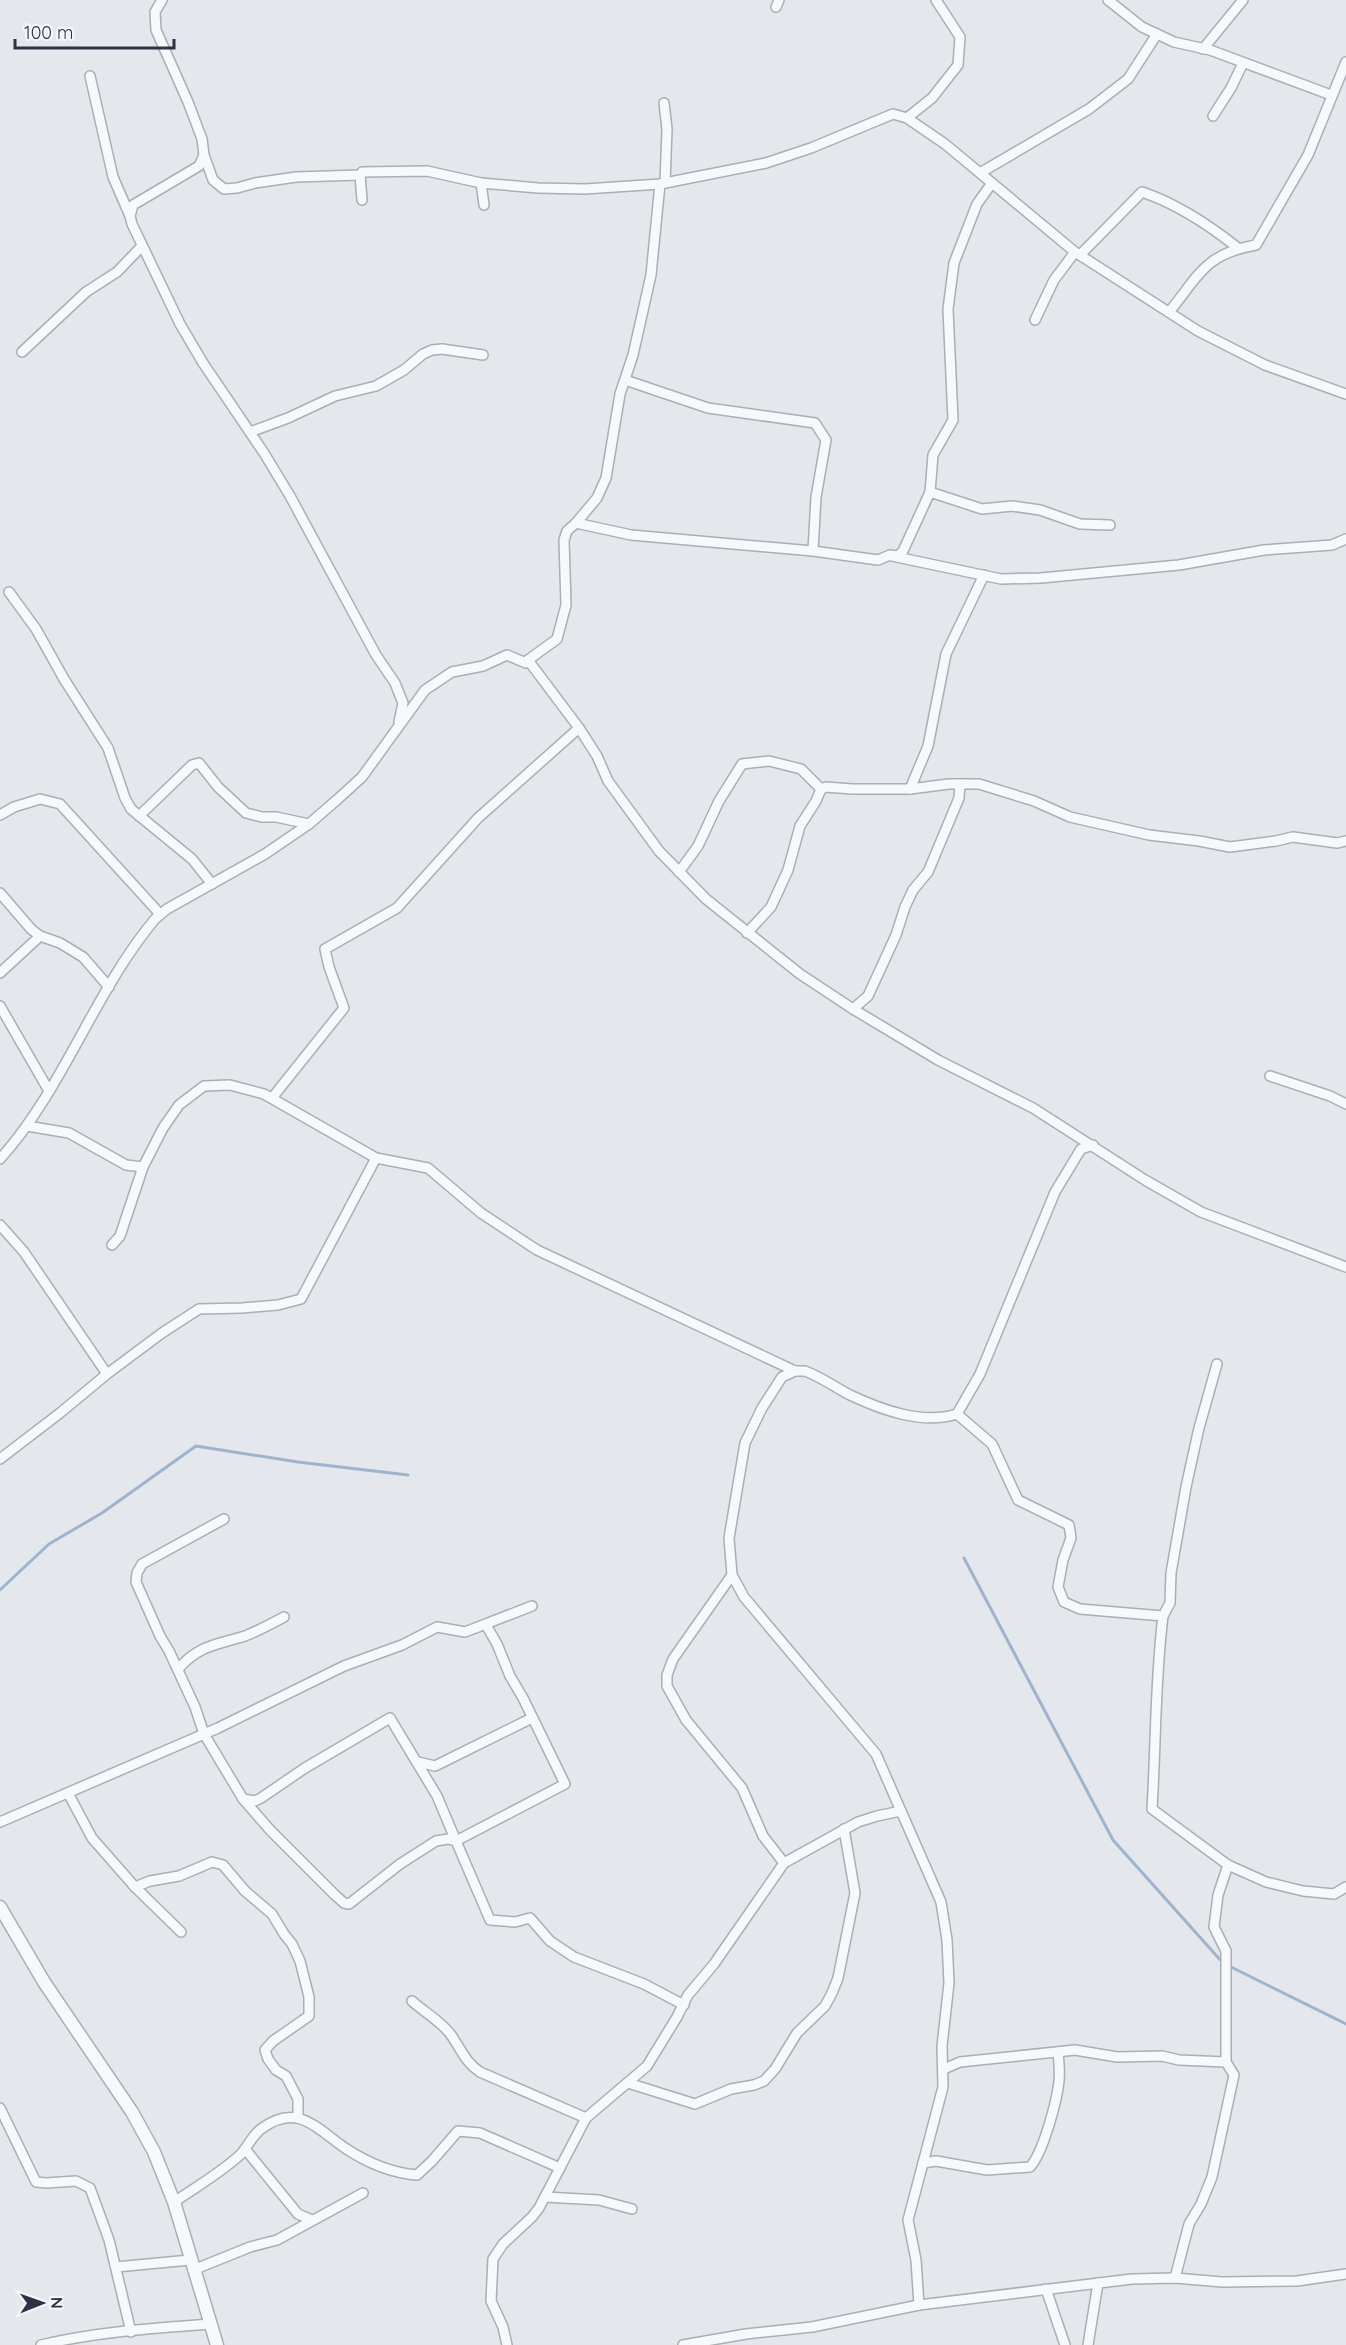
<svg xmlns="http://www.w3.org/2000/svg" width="1346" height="2345" viewBox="0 0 1346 2345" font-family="Quicksand,sans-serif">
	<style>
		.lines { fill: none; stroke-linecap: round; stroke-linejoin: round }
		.stream { stroke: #9fb4cc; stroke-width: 3 }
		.minor-casing { stroke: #a9aeb7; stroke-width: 12 }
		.tertiary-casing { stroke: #a9aeb7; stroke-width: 15 }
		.minor { stroke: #f7f8fa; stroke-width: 9 }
		.tertiary { stroke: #f7f8fa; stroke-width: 12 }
	</style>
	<rect width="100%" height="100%" fill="#e4e7ec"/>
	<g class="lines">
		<g class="stream">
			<polyline points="964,1558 1113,1840 1223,1963"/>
			<polyline points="0,1590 49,1544 102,1513 196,1446 298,1462 408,1475"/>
			<polyline points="1229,1966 1346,2024"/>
		</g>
		<g class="minor-casing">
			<g id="minor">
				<polyline points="162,0 155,12 156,30 188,102 202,139 204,155 213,180 224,189 237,188 255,183 296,177 360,175 362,172 427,171 481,183 538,188 585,189 660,184 766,163 811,148 893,114 907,118 945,144 1075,252 1198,331 1265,365 1346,394"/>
				<polyline points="1108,0 1142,27 1174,42 1210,50 1331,95"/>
				<polyline points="776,7 779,0"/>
				<polyline points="1203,49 1243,0"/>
				<polyline points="90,76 113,177 130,216"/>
				<polyline points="664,103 667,129 665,183"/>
				<polyline points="1213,116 1231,88 1243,63"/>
				<polyline points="907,118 932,98 958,65 960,37 936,0"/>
				<polyline points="204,155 199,166 133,205 130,216 132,224 180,324 203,363 264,453 290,496 376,655 395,683 403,703 399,722"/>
				<polyline points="980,173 1089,109 1128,79 1157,34"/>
				<polyline points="360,175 362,200"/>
				<polyline points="481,183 484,205"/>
				<path d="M1080,255L1142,192C1178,204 1209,225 1238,248"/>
				<path d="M1169,312C1199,276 1204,254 1256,245L1308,155L1346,62"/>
				<polyline points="1035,320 1054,280 1075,252"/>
				<polyline points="22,352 86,292 117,272 142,246"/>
				<polyline points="625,380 708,408 815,423 826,440 816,497 813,551"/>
				<polyline points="250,432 288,418 335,396 376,386 404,370 423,354 432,350 442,349 483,355"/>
				<polyline points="930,492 933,455 953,420 948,309 954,263 977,204 992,183"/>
				<polyline points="576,523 597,498 606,478 620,394 633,355 651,275 660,184"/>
				<polyline points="892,556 1001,579 1041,578 1179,565 1264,550 1332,545 1346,539"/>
				<polyline points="9,592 36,629 64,679 108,748 125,798 131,809 192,859 212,884"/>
				<polyline points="528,660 557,639 566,605 564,540 567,531 576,523 631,535 813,551 878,560 890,555 898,556 903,551 930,492 982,509 1012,506 1040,510 1080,524 1110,525"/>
				<polyline points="821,789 826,787 852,789 910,789 949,784 979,784 1034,801 1070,817 1149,835 1199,841 1230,847 1276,841 1293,837 1337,843 1346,841"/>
				<polyline points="910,789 928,746 946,654 984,575"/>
				<polyline points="0,815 14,807 40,799 60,804 160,914"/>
				<polyline points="139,816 192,765 199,763 218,787 246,813 262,817 276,817 309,824"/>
				<polyline points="679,872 698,846 719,801 742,764 769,761 801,769 821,789"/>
				<polyline points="0,893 31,929 40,936 60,943 83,957 109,987"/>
				<polyline points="747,933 771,907 788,870 800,826 816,801 821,789"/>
				<polyline points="0,973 40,936"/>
				<polyline points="0,1006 49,1091"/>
				<polyline points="853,1009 868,996 896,935 905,907 913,890 928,872 959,798 960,784"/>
				<polyline points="1270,1076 1330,1096 1346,1104"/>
				<polyline points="272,1098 344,1008 329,967 325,949 397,908 478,818 579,728"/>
				<polyline points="27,1126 69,1133 126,1165 143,1167 163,1128 179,1105 204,1086 230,1085 264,1094 376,1158 428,1168 481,1213 537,1250 795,1371"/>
				<path d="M0,1159C64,1088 94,992 155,919L167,909L265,854L309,824L339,798L362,777L425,690L452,672L483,666L507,655L526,663L528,660L579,728L597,756L608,781L659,851L706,899L800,974L853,1009L938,1060L1033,1108L1145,1180L1201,1212L1346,1267"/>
				<polyline points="0,1225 24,1252 107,1374"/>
				<polyline points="112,1245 120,1236 143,1167"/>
				<polyline points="957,1414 992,1444 1018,1500 1069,1525 1071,1538 1063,1560 1058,1587 1064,1602 1080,1609 1163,1616 1170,1603 1171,1573 1186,1487 1199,1428 1217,1364"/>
				<polyline points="0,1459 60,1413 107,1374 162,1333 199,1309 242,1308 278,1305 301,1299 376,1158"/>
				<polyline points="224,1519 142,1564 137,1573 136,1582 160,1636 169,1651 195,1707 204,1734 243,1799 271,1831 335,1895 344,1903 349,1904 400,1864 436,1841 448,1839 456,1841 490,1920 515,1922 530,1918 550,1941 574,1957 644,1984 684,2005"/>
				<polyline points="732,1575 673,1659 667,1675 667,1686 686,1720 742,1788 763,1836 784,1863"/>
				<path d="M1163,1616C1155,1680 1156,1744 1152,1809L1228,1865L1266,1882L1303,1891L1334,1894L1346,1887"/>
				<path d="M178,1669C199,1645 216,1645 245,1636C258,1631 271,1624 284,1617"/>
				<polyline points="418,1762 435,1766 532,1718"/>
				<polyline points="68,1793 92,1838 135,1887 181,1932"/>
				<polyline points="243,1799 255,1801 261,1798 305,1768 390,1718 437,1796 456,1841 565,1784 523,1698 510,1676 497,1644 486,1625"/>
				<polyline points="0,1822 218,1728 344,1666 402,1645 437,1627 465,1632 532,1606"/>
				<polyline points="135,1887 150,1881 179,1876 212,1862 223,1865 245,1891 272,1914 284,1934 292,1944 300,1961 309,1997 309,2016 273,2041 265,2050 268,2059 276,2070 286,2076 298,2099 298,2117"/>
				<path d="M412,2001C424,2012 442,2022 451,2035C461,2049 465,2062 480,2072L586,2118"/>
				<polyline points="944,2069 960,2062 1075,2050 1117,2057 1162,2056 1179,2060 1226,2062 1226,1951 1214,1927 1218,1895 1228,1865"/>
				<polyline points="628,2083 695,2104 731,2089 754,2085 764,2081 775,2069 797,2033 825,2006 832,1993 838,1978 855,1893 844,1829"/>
				<polyline points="0,2108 36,2182 46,2183 76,2181 90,2188 109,2240 131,2332"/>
				<polyline points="245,2149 298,2214 312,2220"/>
				<path d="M923,2163L936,2161L987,2170L1030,2167C1043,2153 1057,2101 1059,2081C1060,2072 1059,2062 1058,2052"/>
				<polyline points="545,2197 599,2200 632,2209"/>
				<path d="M174,2202C196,2187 222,2172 241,2154C248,2146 252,2136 261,2129C297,2102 316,2128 345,2148C366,2162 392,2173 417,2175L432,2161L458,2131L480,2133L560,2168"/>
				<polyline points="116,2267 190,2260"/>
				<polyline points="193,2270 250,2247 277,2240 363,2193"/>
				<polyline points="1175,2278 1189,2224 1201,2204 1212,2177 1234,2075 1226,2062"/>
				<polyline points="1046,2289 1065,2345"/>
				<path d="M919,2305L916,2260L908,2220L943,2087L942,2046L949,1983L947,1940L941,1902L876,1754L744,1597L732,1575L729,1538L745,1443L762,1408L782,1377L795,1371H805C821,1377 835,1387 850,1395C882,1410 922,1425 957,1414L980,1374L1055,1192L1081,1149L1093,1145"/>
				<path d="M41,2345C96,2332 154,2328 210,2324"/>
				<polyline points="507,2345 503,2327 491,2301 493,2259 503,2244 532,2217 539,2208 586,2118 647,2066 677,2017 688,1995 714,1964 784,1863 858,1822 877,1816 901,1811"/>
				<polyline points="683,2345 746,2334 812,2327 919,2305 1132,2279 1175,2278 1222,2282 1297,2281 1346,2274"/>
				<polyline points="1088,2345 1098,2283"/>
			</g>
		</g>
		<g class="tertiary-casing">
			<polyline id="tertiary" points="0,1907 44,1982 132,2112 154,2152 174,2202 217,2345"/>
		</g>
		<use href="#minor" class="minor"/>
		<use href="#tertiary" class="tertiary"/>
	</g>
	<g transform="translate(42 2303) rotate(89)" stroke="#f4f6f9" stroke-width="4.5" paint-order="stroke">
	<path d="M0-4.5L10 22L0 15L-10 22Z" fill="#2b3445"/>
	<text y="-9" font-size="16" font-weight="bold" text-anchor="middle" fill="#2b3445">N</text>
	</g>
	<path d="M15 39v9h159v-9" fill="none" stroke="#2b3445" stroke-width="3"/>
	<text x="24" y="39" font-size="18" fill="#2b3445" stroke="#f4f6f9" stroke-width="4.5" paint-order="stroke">100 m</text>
</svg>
